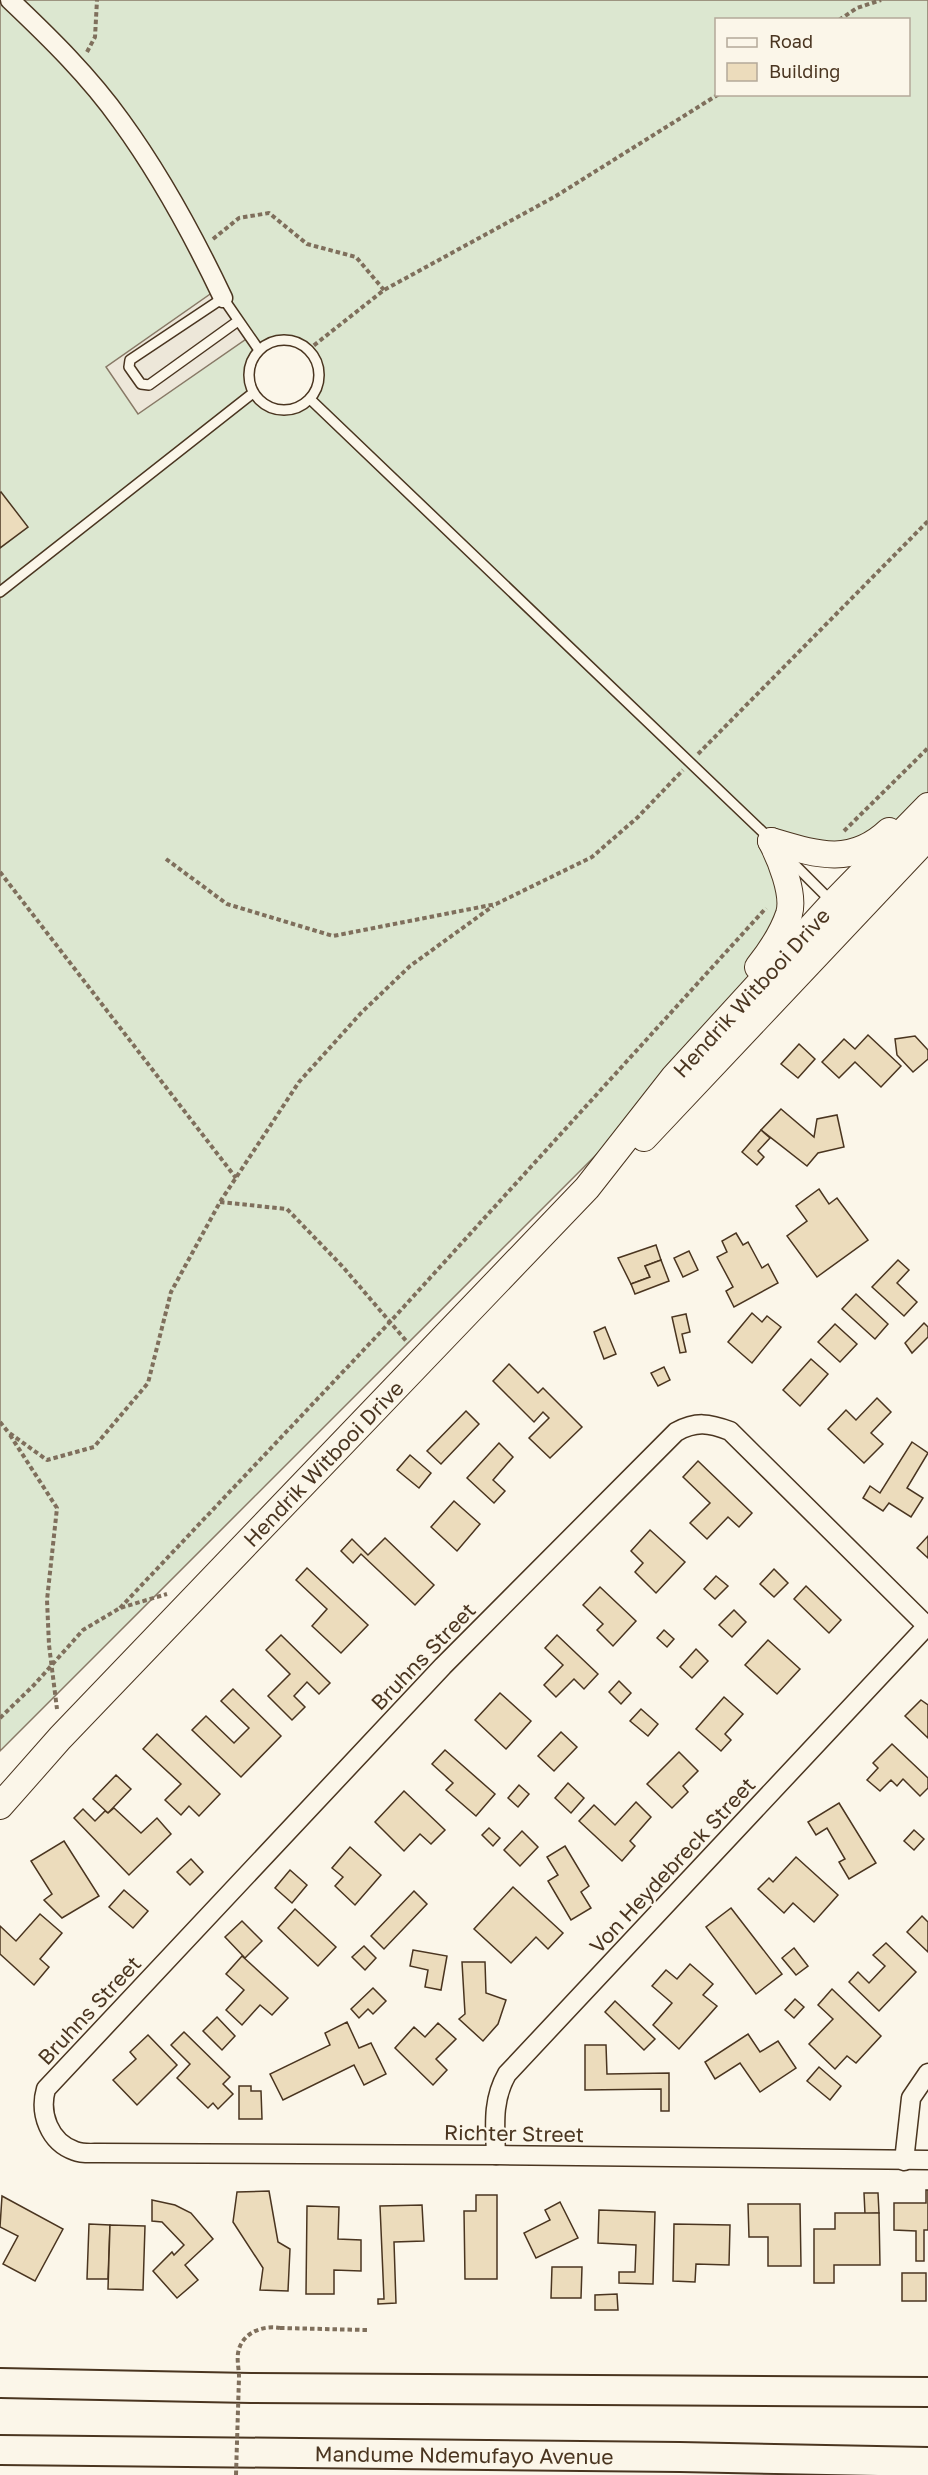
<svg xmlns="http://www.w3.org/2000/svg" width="928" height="2475" viewBox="0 0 928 2475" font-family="'Golos Text',sans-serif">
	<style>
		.grass { fill: #dce7d0; stroke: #887966; stroke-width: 1.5; fill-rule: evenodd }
		.parking { fill: #ede7d9; stroke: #887966; stroke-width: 1.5 }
		.building { fill: #ecdcbc; stroke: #4a3520; stroke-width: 1.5 }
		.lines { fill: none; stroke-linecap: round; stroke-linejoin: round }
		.service-casing { stroke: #4a3520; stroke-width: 12 }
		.minor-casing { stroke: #4a3520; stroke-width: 21 }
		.secondary-casing { stroke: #4a3520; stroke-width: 28 }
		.primary-casing { stroke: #4a3520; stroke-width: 32 }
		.path { stroke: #7f6f5c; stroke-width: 4; stroke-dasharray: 4.5 3; stroke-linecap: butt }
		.service { stroke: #fbf6e9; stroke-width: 9 }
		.minor { stroke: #fbf6e9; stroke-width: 18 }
		.secondary { stroke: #fbf6e9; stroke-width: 26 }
		.primary { stroke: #fbf6e9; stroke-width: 28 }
		.path-bridge { stroke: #7f6f5c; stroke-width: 4; stroke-dasharray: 4.5 3; stroke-linecap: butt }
		.labels { text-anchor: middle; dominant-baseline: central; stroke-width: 4.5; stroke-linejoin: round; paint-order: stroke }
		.street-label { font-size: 21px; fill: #4a3520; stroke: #fbf6e9 }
	</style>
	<rect width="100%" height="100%" fill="#fbf6e9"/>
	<path class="grass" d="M0,0H928V794L879,841L865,848L772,841L787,887L770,952L674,1077L0,1751ZM716,20H908V94H716ZM278,340C329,339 333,408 285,410C277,411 267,407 260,401C236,379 252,350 278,340Z"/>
	<polygon class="parking" points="216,290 249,337 138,414 106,367"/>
	<g class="building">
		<polygon points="1,492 28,527 0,548 0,493"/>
		<polygon points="868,1035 901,1066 881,1087 855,1062 839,1078 822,1062 844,1039 855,1049"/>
		<polygon points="915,1036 928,1050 928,1059 913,1072 897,1055 895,1039"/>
		<polygon points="799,1044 815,1059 798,1078 781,1064"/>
		<polygon points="781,1109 814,1137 817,1119 837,1115 844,1147 818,1153 807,1166 761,1130"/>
		<polygon points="761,1130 770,1138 758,1151 764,1157 757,1165 742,1152"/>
		<polygon points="819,1189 829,1204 837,1198 868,1240 817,1277 787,1236 807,1221 796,1206"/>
		<polygon points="736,1233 743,1245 748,1242 762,1268 768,1264 778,1283 734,1307 726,1291 733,1287 717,1257 727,1252 722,1241"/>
		<polygon points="656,1245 661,1260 645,1266 650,1277 631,1284 618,1258"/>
		<polygon points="689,1251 698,1270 683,1277 674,1258"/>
		<polygon points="661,1260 669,1281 635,1294 631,1284 650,1277 645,1266"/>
		<polygon points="898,1260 909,1270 897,1283 917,1302 904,1316 872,1287"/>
		<polygon points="856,1294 888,1324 875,1339 842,1309"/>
		<polygon points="752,1313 762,1322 767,1316 781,1327 752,1363 728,1342"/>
		<polygon points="686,1314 690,1332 682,1334 686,1352 680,1353 672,1317"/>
		<polygon points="924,1323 928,1327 928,1337 912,1353 905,1343"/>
		<polygon points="835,1324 857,1344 840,1362 818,1342"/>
		<polygon points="605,1327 616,1354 604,1359 594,1332"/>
		<polygon points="811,1359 828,1374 800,1406 783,1390"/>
		<polygon points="509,1364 538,1393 543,1388 582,1427 550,1458 529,1438 549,1418 543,1412 534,1422 493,1381"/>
		<polygon points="664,1367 670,1380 658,1386 651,1373"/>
		<polygon points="877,1398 891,1412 871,1433 883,1444 864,1463 828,1429 846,1410 856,1420"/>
		<polygon points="466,1411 479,1424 441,1464 427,1451"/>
		<polygon points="912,1442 928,1453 907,1488 923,1498 911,1517 889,1503 883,1511 863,1498 870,1486 880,1493"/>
		<polygon points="499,1443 513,1457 493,1480 505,1491 494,1503 467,1478"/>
		<polygon points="410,1455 431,1473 419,1488 397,1470"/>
		<polygon points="698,1461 752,1513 739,1527 728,1517 707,1539 690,1523 710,1503 683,1477"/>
		<polygon points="454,1501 480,1524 457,1551 431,1527"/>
		<polygon points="650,1530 685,1562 656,1593 635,1572 643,1563 631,1551"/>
		<polygon points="928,1536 928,1558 917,1548"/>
		<polygon points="385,1538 434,1585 415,1605 361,1554 353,1563 341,1551 352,1539 368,1555"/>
		<polygon points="307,1568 368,1625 341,1653 312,1626 327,1609 296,1580"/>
		<polygon points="774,1569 788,1583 774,1597 760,1584"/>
		<polygon points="716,1576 728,1586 715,1599 704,1589"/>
		<polygon points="806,1586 841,1620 829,1633 794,1599"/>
		<polygon points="600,1587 636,1621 613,1646 597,1630 603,1624 583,1605"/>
		<polygon points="734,1610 746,1622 732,1637 719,1625"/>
		<polygon points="664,1630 674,1639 667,1647 657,1638"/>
		<polygon points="281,1635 330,1683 319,1694 307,1682 294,1696 305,1707 292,1720 268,1696 290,1674 266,1650"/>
		<polygon points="557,1635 598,1674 584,1689 574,1679 556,1697 544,1685 563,1665 545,1648"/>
		<polygon points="768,1640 800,1669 777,1694 745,1665"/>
		<polygon points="696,1649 708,1661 692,1678 680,1667"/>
		<polygon points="619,1681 631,1693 621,1704 609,1692"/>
		<polygon points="233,1689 281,1736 241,1777 192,1730 206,1716 234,1743 249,1728 221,1701"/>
		<polygon points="500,1693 531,1721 506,1749 475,1720"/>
		<polygon points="724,1697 743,1714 725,1734 731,1740 721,1751 696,1729"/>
		<polygon points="921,1700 928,1705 928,1738 905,1716"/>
		<polygon points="641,1709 658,1724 648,1736 630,1721"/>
		<polygon points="561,1732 577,1747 554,1771 538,1756"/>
		<polygon points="157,1734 220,1794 199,1816 189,1806 181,1815 165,1800 181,1784 143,1749"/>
		<polygon points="892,1744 928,1778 928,1788 920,1796 903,1779 897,1786 891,1780 880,1791 867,1780 878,1768 873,1763"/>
		<polygon points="445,1750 495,1794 476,1816 446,1790 453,1783 432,1764"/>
		<polygon points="679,1752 698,1771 683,1786 688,1792 672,1808 647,1784"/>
		<polygon points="116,1775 131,1789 108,1813 93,1799"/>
		<polygon points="568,1783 584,1798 571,1813 555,1798"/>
		<polygon points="519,1785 529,1794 518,1807 508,1798"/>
		<polygon points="404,1791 445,1830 431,1844 420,1834 404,1851 375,1822"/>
		<polygon points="636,1802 651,1817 630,1841 635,1846 622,1861 579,1821 594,1805 615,1825"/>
		<polygon points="839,1803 876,1863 849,1879 839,1862 845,1859 827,1828 816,1835 808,1822"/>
		<polygon points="114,1808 141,1833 157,1818 171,1834 129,1875 74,1818 83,1809 95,1821 105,1811 108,1813"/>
		<polygon points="489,1828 500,1838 493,1846 482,1835"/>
		<polygon points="914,1830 924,1839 914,1850 904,1841"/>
		<polygon points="522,1831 538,1847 520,1866 504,1850"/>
		<polygon points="64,1841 99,1896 62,1918 44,1900 52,1894 31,1861"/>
		<polygon points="565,1846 589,1886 581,1892 591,1908 571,1920 548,1881 558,1875 547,1857"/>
		<polygon points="350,1847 381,1875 355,1905 335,1886 343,1877 332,1868"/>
		<polygon points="796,1857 838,1895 814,1922 793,1903 784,1913 758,1889 769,1878 773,1882"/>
		<polygon points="191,1859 203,1872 190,1885 177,1872"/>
		<polygon points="290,1870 307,1885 292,1903 275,1888"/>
		<polygon points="513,1887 563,1933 548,1949 536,1937 511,1963 474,1929"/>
		<polygon points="124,1890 148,1911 133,1928 109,1907"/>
		<polygon points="414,1891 427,1904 384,1949 371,1936"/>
		<polygon points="731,1908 782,1974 756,1994 706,1927"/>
		<polygon points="295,1909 336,1947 318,1966 278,1928"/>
		<polygon points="40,1914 62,1933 40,1959 49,1967 34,1985 0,1954 0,1926 16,1941"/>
		<polygon points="922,1916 928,1922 928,1952 907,1932"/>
		<polygon points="242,1921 262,1941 245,1958 225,1937"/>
		<polygon points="886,1943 916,1972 879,2011 849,1982 858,1972 869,1983 885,1966 873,1955"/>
		<polygon points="364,1946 376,1958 365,1970 352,1957"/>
		<polygon points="794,1948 808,1966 796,1975 782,1958"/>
		<polygon points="413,1950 447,1956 441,1990 425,1987 428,1970 410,1966"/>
		<polygon points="242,1956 288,1998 272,2015 260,2005 242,2025 226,2010 244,1990 226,1974"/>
		<polygon points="462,1962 485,1962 486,1993 506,2000 498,2024 483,2041 459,2019 465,2014"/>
		<polygon points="690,1964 713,1984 703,1995 717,2006 679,2049 653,2025 672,2003 652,1986 666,1970 677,1979"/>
		<polygon points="373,1988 386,2001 373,2014 368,2009 359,2018 351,2009"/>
		<polygon points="832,1989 881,2036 856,2063 847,2056 835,2069 809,2044 833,2019 818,2005"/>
		<polygon points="795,1999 804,2007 794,2018 785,2010"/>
		<polygon points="615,2001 655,2039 644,2050 605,2012"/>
		<polygon points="217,2017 235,2036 222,2050 203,2031"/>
		<polygon points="347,2022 359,2048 371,2043 386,2074 364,2085 354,2065 283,2100 270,2074 330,2045 325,2033"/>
		<polygon points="438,2023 456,2039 436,2059 447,2070 433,2085 395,2048 414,2027 425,2037"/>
		<polygon points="184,2032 230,2077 223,2084 233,2094 218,2109 213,2103 208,2108 177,2078 190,2064 171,2045"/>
		<polygon points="748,2034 760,2052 778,2041 796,2068 760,2092 740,2063 715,2079 705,2062"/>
		<polygon points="148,2035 177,2065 137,2105 113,2080 136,2059 130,2052"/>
		<polygon points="585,2045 606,2045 607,2074 669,2073 669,2111 661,2111 661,2089 585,2090"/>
		<polygon points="819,2067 841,2086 830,2100 807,2081"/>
		<polygon points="239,2086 251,2086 251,2091 261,2091 262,2119 239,2119"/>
		<polygon points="926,2190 928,2190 928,2230 924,2230 924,2261 916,2261 916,2231 894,2230 894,2203 926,2203"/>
		<polygon points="269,2191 278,2242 290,2249 288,2291 260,2290 263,2268 233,2222 237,2192"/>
		<polygon points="864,2193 878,2193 879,2213 865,2214"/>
		<polygon points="476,2195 497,2195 497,2279 465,2279 464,2211 476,2211"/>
		<polygon points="2,2196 63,2229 35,2281 3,2264 18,2236 0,2227"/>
		<polygon points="152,2200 175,2205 191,2213 213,2239 185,2265 198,2280 177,2298 153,2271 172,2252 174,2255 184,2245 162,2222 152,2221"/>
		<polygon points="560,2202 578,2238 536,2258 524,2233 550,2220 545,2210"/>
		<polygon points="748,2204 800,2204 801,2266 768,2266 768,2237 749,2237"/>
		<polygon points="422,2205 424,2241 394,2242 396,2303 378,2304 378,2299 384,2299 380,2206"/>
		<polygon points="307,2206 339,2207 338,2239 361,2240 361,2271 334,2270 334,2294 306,2294"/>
		<polygon points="599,2210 655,2212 653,2284 619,2283 619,2272 635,2272 636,2245 598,2243"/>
		<polygon points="835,2213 879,2213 880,2265 834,2265 834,2283 814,2283 814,2229 835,2229"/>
		<polygon points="89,2224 110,2225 108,2279 87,2279"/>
		<polygon points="674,2224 730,2225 729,2265 696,2264 695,2282 673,2281"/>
		<polygon points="110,2225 145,2226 143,2290 108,2289"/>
		<polygon points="552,2267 582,2267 581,2298 551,2298"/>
		<rect x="902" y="2273" width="24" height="28"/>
		<polygon points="617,2294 618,2310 595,2310 595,2295"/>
	</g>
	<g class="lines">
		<g class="service-casing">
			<g id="service">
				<polyline points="238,321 149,385 141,384 129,367 130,360 223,298 259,350"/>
				<circle cx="284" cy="375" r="35"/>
				<polyline points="310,399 770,839"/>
				<polyline points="0,592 253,393"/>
				<polyline points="786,856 831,901"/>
			</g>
		</g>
		<g class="minor-casing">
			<g id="minor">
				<path d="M10,0C50,38 89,76 121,121C161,176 194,237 223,298"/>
				<path d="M928,1627L730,1431C709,1423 696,1421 676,1432L443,1666L46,2089C39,2113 49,2142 75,2151C82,2154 92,2153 99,2153L496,2155L928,2160"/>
				<path d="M496,2155C495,2126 492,2100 507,2074L927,1626"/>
				<polyline points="904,2161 911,2098 928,2073"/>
			</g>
		</g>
		<g class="secondary-casing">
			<g id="secondary">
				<path d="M771,841C815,854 851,867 889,831"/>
				<path d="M758,967C770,952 783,932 789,914C795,894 780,858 771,841"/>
				<polyline points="644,1138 928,837"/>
				<path id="s1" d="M0,1806L60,1738L587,1188L674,1077L833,903L928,806"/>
			</g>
		</g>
		<g class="primary-casing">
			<g id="primary">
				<polyline points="0,2383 251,2388 928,2392"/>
				<path id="s2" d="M0,2450L680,2457L928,2462"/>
			</g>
		</g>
		<g class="path">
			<polyline points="839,20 857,8 881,0"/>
			<polyline points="87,52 95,37 97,0"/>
			<polyline points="213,239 239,218 269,213 307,244 356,257 384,290"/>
			<polyline points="308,350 384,290 556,196 719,94"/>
			<polyline points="698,754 928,521"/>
			<polyline points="844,831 928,748"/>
			<polyline points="166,859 227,904 333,936 496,904 592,857 638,817 683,770"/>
			<polyline points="0,872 236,1178"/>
			<polyline points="220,1202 287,1209 343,1267 408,1343"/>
			<polyline points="0,1422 8,1432 47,1460 94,1447 148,1383 171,1292 220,1202 299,1082 361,1013 410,966 493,906"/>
			<polyline points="10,1435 57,1508 47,1600 49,1645 57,1709"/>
			<polyline points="120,1608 390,1322 766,908"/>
			<polyline points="0,1718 34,1685 83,1630 120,1608 167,1594"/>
			<polyline points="280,2328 367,2330"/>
		</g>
		<use href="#service" class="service"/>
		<use href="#minor" class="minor"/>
		<use href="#secondary" class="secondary"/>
		<use href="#primary" class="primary"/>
		<path class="path-bridge" d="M236,2475C237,2442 238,2410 239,2377C239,2368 236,2358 239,2349C244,2332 264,2325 280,2328"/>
	</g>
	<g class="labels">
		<g class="street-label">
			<text stroke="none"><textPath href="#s1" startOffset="1108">Hendrik Witbooi Drive</textPath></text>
			<text stroke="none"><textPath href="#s1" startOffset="471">Hendrik Witbooi Drive</textPath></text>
			<text transform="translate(423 1656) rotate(-46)">Bruhns Street</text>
			<text transform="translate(672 1865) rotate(-47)">Von Heydebreck Street</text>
			<text transform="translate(89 2010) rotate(-47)">Bruhns Street</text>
			<text transform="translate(514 2133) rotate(1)">Richter Street</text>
			<text stroke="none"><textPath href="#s2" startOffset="464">Mandume Ndemufayo Avenue</textPath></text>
		</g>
	</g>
	<rect x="715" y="18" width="195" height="78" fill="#fbf6e9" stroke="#b4a999" stroke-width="1.5"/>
	<rect x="727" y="38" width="30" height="9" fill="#fbf6e9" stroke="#b4a999" stroke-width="1.5"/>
	<text x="769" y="48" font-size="18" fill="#4a3520">Road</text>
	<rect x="727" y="63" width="30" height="18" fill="#ecdcbc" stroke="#b4a999" stroke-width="1.5"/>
	<text x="769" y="78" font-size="18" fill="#4a3520">Building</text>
</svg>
